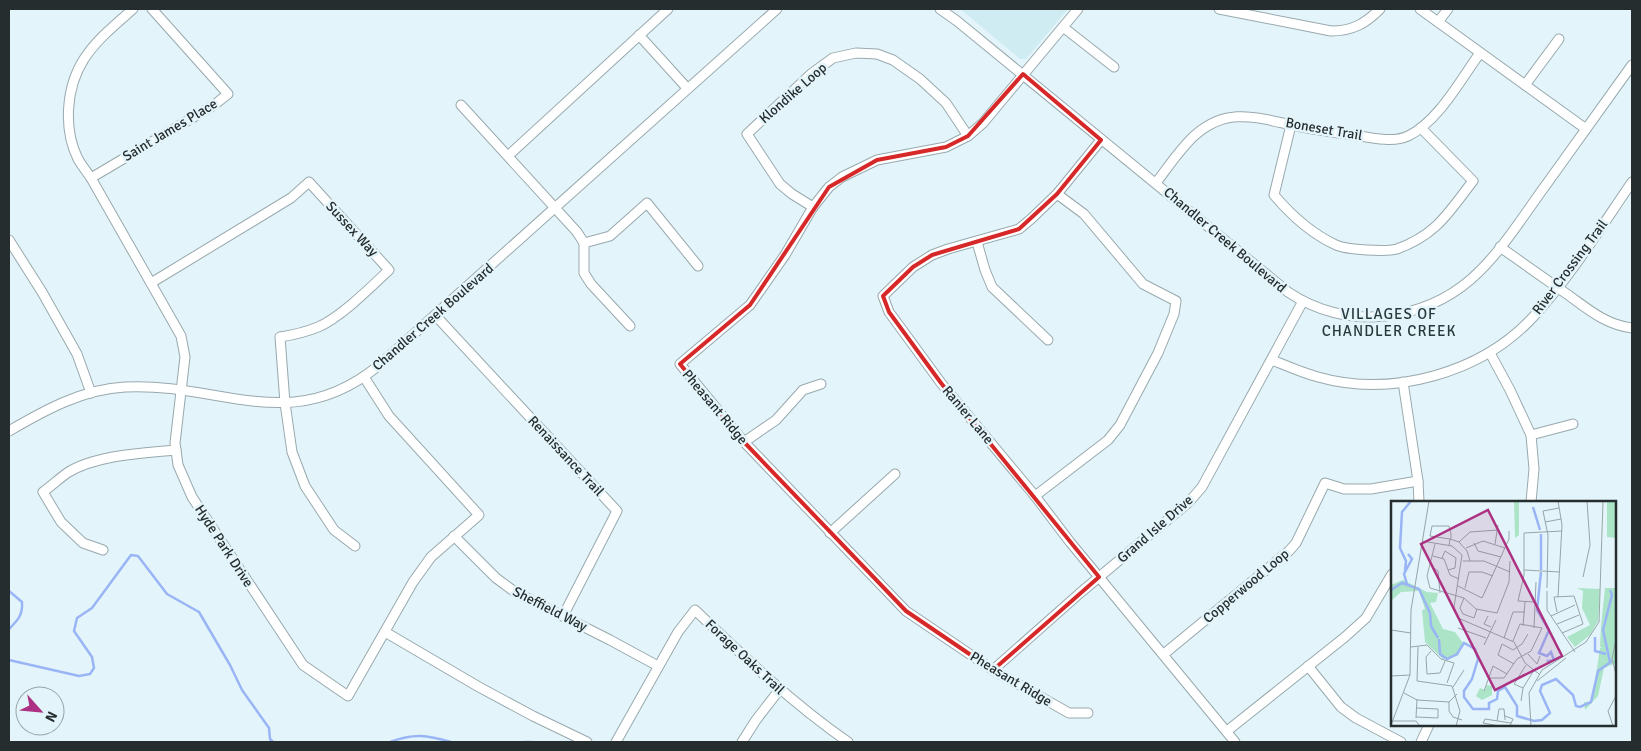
<svg xmlns="http://www.w3.org/2000/svg" width="1641" height="751" viewBox="0 0 1641 751" font-family="Signika,sans-serif">
	<style>
		.built { fill: #d0ecf3 }
		.lines { fill: none; stroke-linecap: round; stroke-linejoin: round }
		.stream { stroke: #9ab5f5; stroke-width: 2.5 }
		.minor-casing { stroke: #98a9ae; stroke-width: 11 }
		.minor { stroke: #fff; stroke-width: 9 }
		.marked { fill: none; stroke: #d62828; stroke-width: 4; stroke-linejoin: round }
		.labels { text-anchor: middle; dominant-baseline: central; stroke-width: 5; stroke-linejoin: round; paint-order: stroke }
		.street-label { font-size: 14px; fill: #262d2f; stroke: #e3f5fa }
		.neighbourhood-label { font-size: 15px; letter-spacing: 1px; fill: #29383b; stroke: #e3f5fa }
		.inset-river { fill: none; stroke: #9ab5f5; stroke-width: 2.5 }
		.inset-road { fill: none; stroke: #97a5a9; stroke-width: 1 }
		.view { fill: #ad3182; fill-opacity: 0.15; stroke: #ad3182; stroke-width: 2.5 }
		.inset-edge { fill: none; stroke: #262d2f; stroke-width: 2.5 }
	</style>
	<rect width="100%" height="100%" fill="#e3f5fa"/>
	<polygon class="built" points="960,9 1068,9 1026,59 1020,59"/>
	<g class="lines">
		<g class="stream">
			<path d="M9,591L22,602C23,615 18,620 9,629"/>
			<polyline points="9,660 79,676 90,674 94,668 92,657 74,631 77,618 92,608 131,555 138,556 167,594 199,612 230,665 242,690 269,728 270,739 273,742"/>
			<path d="M390,742C414,733 427,735 451,742"/>
			<polyline points="524,742 532,742"/>
		</g>
		<g class="minor-casing">
			<g id="minor">
				<path d="M133,9C116,24 97,39 84,59C66,87 63,129 78,159C82,166 87,172 91,178L181,336L185,357L175,443L178,465L192,497L303,665L348,696L413,582L431,557L479,515L389,416L364,377"/>
				<path d="M940,9L957,21L1288,292C1316,311 1351,320 1385,316C1472,306 1501,246 1548,182C1576,143 1604,104 1632,65"/>
				<polyline points="1078,9 983,123 968,136 946,147 877,160 842,177 829,187 813,207 785,255 750,305 680,364 744,442 906,611 993,670 1069,713 1088,713"/>
				<path d="M1219,9L1331,31C1352,31 1365,24 1380,9"/>
				<polyline points="1420,9 1586,129"/>
				<polyline points="1438,22 1448,9"/>
				<polyline points="1063,27 1114,67"/>
				<polyline points="639,35 687,88"/>
				<polyline points="1525,85 1559,39"/>
				<polyline points="461,105 577,232 584,243 584,273 591,284 630,326"/>
				<path d="M1291,125L1274,195C1291,215 1312,234 1336,245C1347,250 1386,252 1397,249C1411,244 1425,236 1436,226C1450,213 1461,196 1473,181L1421,128"/>
				<polyline points="1101,140 1057,194 1031,219 1019,229 948,249 932,255 913,267 883,296 889,312 941,383 1035,496 1070,542 1235,742"/>
				<polyline points="509,155 668,9"/>
				<polyline points="91,178 214,105 228,94 152,9"/>
				<path d="M1156,183C1168,167 1180,149 1194,136C1226,107 1255,117 1291,125C1314,130 1337,133 1359,136C1375,138 1393,143 1408,136C1438,122 1461,79 1480,53"/>
				<polyline points="813,207 792,194 780,184 747,134 811,74 833,58 856,53 877,54 893,60 920,79 946,103 968,136"/>
				<polyline points="9,240 42,292 77,354 91,393"/>
				<polyline points="977,242 985,270 992,287 1048,340"/>
				<polyline points="584,243 610,236 647,203 698,266"/>
				<path d="M1500,247C1521,262 1541,276 1561,290C1585,306 1602,324 1632,328"/>
				<path d="M151,283L291,198L309,182L389,270C371,287 340,318 318,327C306,332 293,335 280,337L285,403L292,452L305,486L334,530L355,546"/>
				<polyline points="435,315 617,511 563,616"/>
				<polyline points="1490,353 1510,390 1531,435 1534,469 1531,502"/>
				<path d="M1272,360C1287,366 1303,373 1318,377C1392,398 1482,373 1534,316C1571,276 1601,227 1632,182"/>
				<polyline points="1403,382 1418,481 1419,502"/>
				<path d="M9,431C45,410 83,389 125,387C220,382 291,437 378,366L777,9"/>
				<polyline points="1531,435 1573,424"/>
				<polyline points="744,442 776,420 803,390 821,384"/>
				<polyline points="1035,496 1108,440 1120,425 1158,353 1174,314 1176,301 1143,284 1084,214 1057,194"/>
				<polyline points="830,533 895,474"/>
				<polyline points="454,536 496,578 515,592 610,640 658,666"/>
				<path d="M103,550L83,543L61,522L43,492C51,486 59,479 67,473C95,455 143,453 176,450"/>
				<polyline points="385,632 479,687 533,716 587,742"/>
				<polyline points="1164,654 1289,551 1296,543 1325,483 1344,489 1371,489 1418,481"/>
				<polyline points="1308,666 1341,707 1356,718 1401,742"/>
				<polyline points="993,670 1080,593 1189,502 1202,487 1303,301"/>
				<polyline points="1227,731 1345,637 1366,618 1392,574"/>
				<path d="M616,742L678,632L695,610C744,657 792,703 848,742"/>
				<polyline points="742,742 756,720 780,689"/>
				<polyline points="1421,742 1429,725"/>
			</g>
		</g>
		<use href="#minor" class="minor"/>
	</g>
	<path class="marked" d="M1023,74L1101,140L1057,194L1019,229L932,255L913,267L883,296L889,312L941,383L1099,577L993,670L906,611L744,442L680,364L750,305L829,187L877,160L946,147L968,136Z"/>
	<g class="labels">
		<g class="street-label">
			<text transform="translate(793 93) rotate(-41)">Klondike Loop</text>
			<text transform="translate(1324 129) rotate(10)">Boneset Trail</text>
			<text transform="translate(170 130) rotate(-31)">Saint James Place</text>
			<text transform="translate(352 229) rotate(47)">Sussex Way</text>
			<text transform="translate(1225 240) rotate(40)">Chandler Creek Boulevard</text>
			<text transform="translate(1570 267) rotate(-53)">River Crossing Trail</text>
			<text transform="translate(433 317) rotate(-41)">Chandler Creek Boulevard</text>
			<text transform="translate(715 407) rotate(50)">Pheasant Ridge</text>
			<text transform="translate(968 415) rotate(50)">Ranier Lane</text>
			<text transform="translate(566 456) rotate(47)">Renaissance Trail</text>
			<text transform="translate(1155 529) rotate(-41)">Grand Isle Drive</text>
			<text transform="translate(224 546) rotate(57)">Hyde Park Drive</text>
			<text transform="translate(1246 586) rotate(-40)">Copperwood Loop</text>
			<text transform="translate(550 609) rotate(27)">Sheffield Way</text>
			<text transform="translate(745 657) rotate(43)">Forage Oaks Trail</text>
			<text transform="translate(1011 679) rotate(31)">Pheasant Ridge</text>
		</g>
		<g class="neighbourhood-label">
			<text x="1389" y="314">VILLAGES OF<tspan x="1389" dy="17">CHANDLER CREEK</tspan></text>
		</g>
	</g>
	<g transform="translate(1391 501)">
		<rect width="225" height="225" fill="#e3f5fa"/>
		<path d="M123,0H128V34L124,37ZM216,0H225V37L216,36ZM12,79L36,91L47,92L45,101L39,102L52,128L64,131L72,142L67,155L52,158L34,141L31,109L34,108L28,90L10,91L0,100V84ZM186,87L209,88L207,120L199,134L184,146L176,136L199,124L191,107L192,90ZM214,87H225V162L213,167L207,195L194,209L193,201H199L202,194L209,147H212L209,146L210,125ZM96,184L101,185V194L91,199L85,195L89,187L94,189Z" fill="#abe4c7"/>
		<path class="inset-river" d="M142,6L149,29M150,69V33M14,70L15,60L9,47L11,11L20,0M150,71L146,109L158,129L148,152L156,155L160,151L163,159L157,160L158,163M16,83L13,73L21,58L17,53M0,89L11,82L28,88L39,112L40,125L47,137M204,136V150L215,153M48,138L49,153L56,158L66,153L73,142L84,148L87,158L81,178L73,190V196L82,208H98V202L106,198L107,190L114,186L126,205V215L143,220L151,219L159,212L149,190L151,184L165,178L182,194L185,205L189,206L200,201L207,170L221,160M219,161L212,129L221,94L219,89"/>
		<path class="inset-road" d="M0,11V50M154,21L170,18M31,40L61,45L71,54L63,106L67,117L123,141L134,162L148,173M68,41L79,31L107,29M83,42L87,50L110,56M44,43L36,75L39,87L73,97L85,108L106,112L118,81L119,60M104,43L107,24M58,45L59,38L60,37V33L58,25H41L39,35L59,38L68,41L76,50L79,60M75,47L92,40L114,47M42,55L53,58L59,74L68,78M51,57L54,50L65,57L64,67L57,69M72,60H93L119,71M41,66L47,70L49,92M133,69L169,71M192,76L199,44L196,0M67,85L91,97L118,38V30M74,87L78,71H91L102,75M156,87L157,34L152,10L168,7M156,90V109L184,151M167,96L171,24L167,0M73,97L69,107L72,113L83,117L86,108M144,101L127,100L133,74V32L171,30M166,111L163,96L183,95L192,123L171,132M97,115L93,123L100,126M160,115L184,104M166,123L188,114M132,125L134,101M67,127L95,137M143,127L145,81M0,129L20,132M113,137L122,111H134M225,138L221,158L225,173M93,144L105,119M20,146L36,144L50,158L63,162L56,182M27,146L26,180L61,185L69,210L65,225M40,150L35,156L36,173L49,172L54,160M137,153L146,163L149,155M123,163L107,154L111,143L122,149L131,143L137,133M0,175L19,174M98,177H113L126,158L140,150L151,127L129,123L122,140M146,180L175,157M62,186L73,169M132,187L123,183L135,164M93,190L102,165L116,173M13,192L26,199L58,201M66,193L58,201V210L62,216L71,219M130,200L132,187L143,169M114,215L122,218L119,225M25,216L47,217V208L25,207M25,217L26,198M1,220H25L29,225M106,220L108,208H113L114,219M0,224L19,174L20,109L38,0M108,225L92,222L94,218L120,222M140,225L138,192L151,169L195,141L208,121L212,0M222,225L217,210L225,195"/>
		<path class="view" d="M97,9L171,155L104,189L30,43Z"/>
		<rect width="225" height="225" class="inset-edge"/>
	</g>
	<rect width="1641" height="751" fill="none" stroke="#262d2f" stroke-width="20"/>
	<g transform="translate(40 711) rotate(117)"><circle r="24" fill="#e3f5fa" stroke="#97a5a9"/>
	<path d="M0-4L9 19L0 12L-9 19Z" fill="#ad3182"/>
	<text y="-8" font-size="14" font-weight="bold" text-anchor="middle" fill="#262d2f">N</text>
	</g>
</svg>
